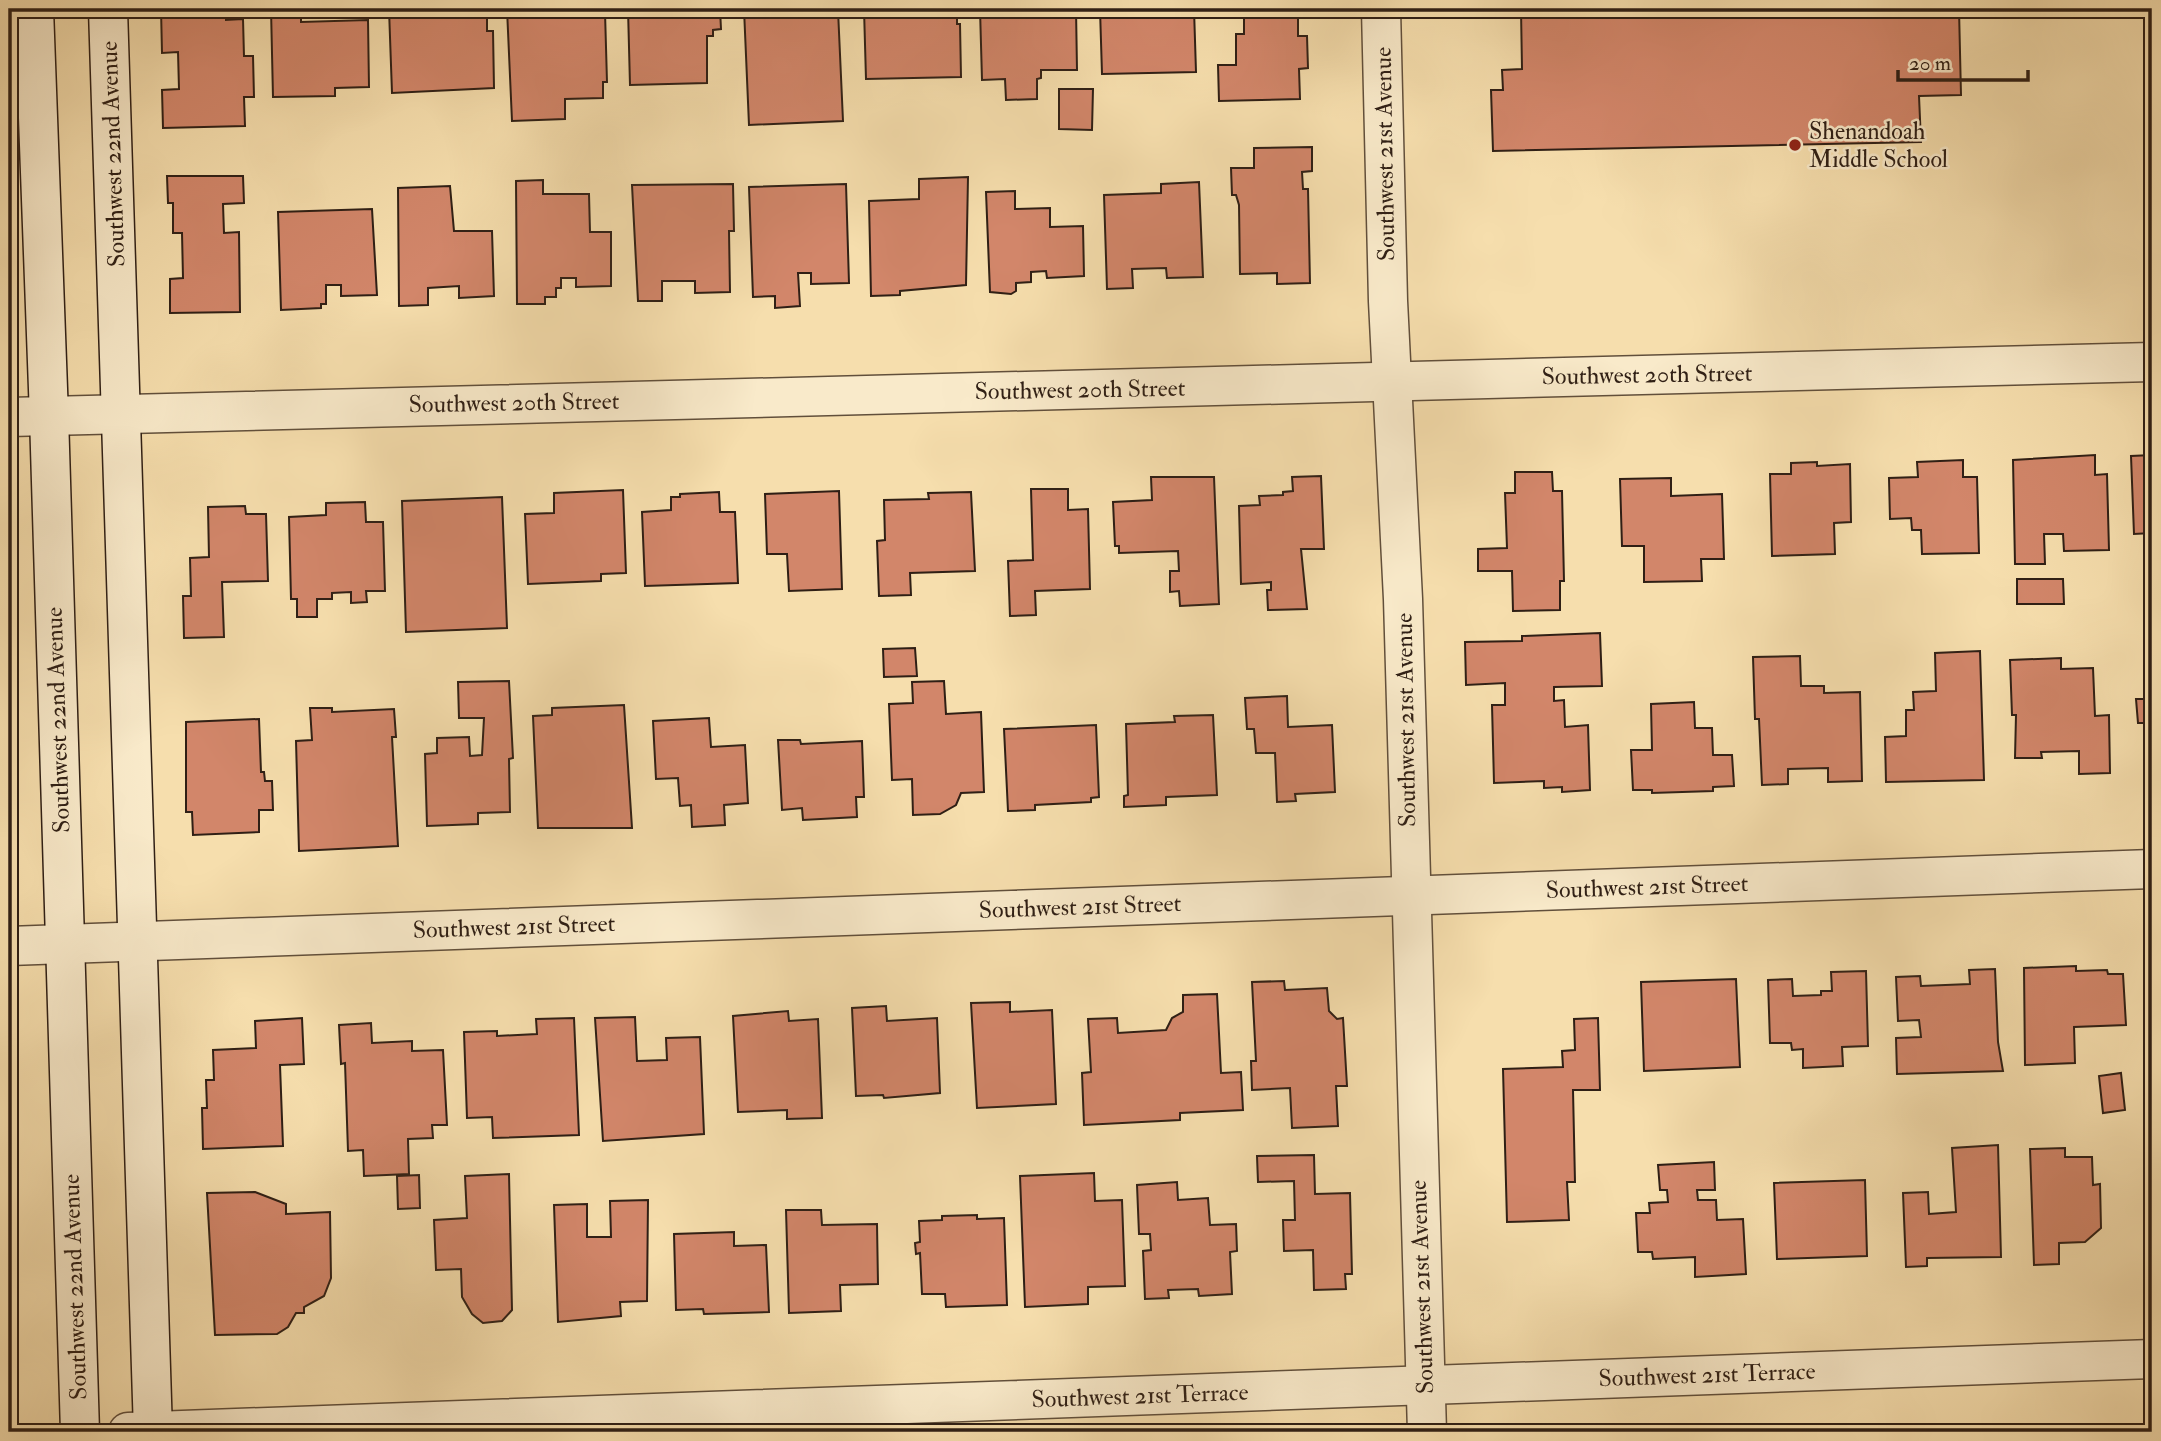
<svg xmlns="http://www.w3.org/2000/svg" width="2161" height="1441" viewBox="0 0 2161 1441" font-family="'IM FELL Double Pica',serif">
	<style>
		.building { fill: #d2866a; stroke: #2f1f15; stroke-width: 2 }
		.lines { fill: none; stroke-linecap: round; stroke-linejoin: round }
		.minor-casing { stroke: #614f3b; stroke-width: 41 }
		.secondary-casing { stroke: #2f1f15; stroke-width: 41 }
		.minor { stroke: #f9eaca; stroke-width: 38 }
		.secondary { stroke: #f9eaca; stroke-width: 38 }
		.poi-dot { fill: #8f2418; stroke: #f9eaca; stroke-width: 2.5 }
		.labels { text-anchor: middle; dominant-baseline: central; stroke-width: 5; stroke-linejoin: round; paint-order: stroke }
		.poi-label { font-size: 24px; fill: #2f1f15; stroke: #f9eaca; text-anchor: start }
		.street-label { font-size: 24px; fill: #2f1f15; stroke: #f9eaca }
	</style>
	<rect width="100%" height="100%" fill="#f6dead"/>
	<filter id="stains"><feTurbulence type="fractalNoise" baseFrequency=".00286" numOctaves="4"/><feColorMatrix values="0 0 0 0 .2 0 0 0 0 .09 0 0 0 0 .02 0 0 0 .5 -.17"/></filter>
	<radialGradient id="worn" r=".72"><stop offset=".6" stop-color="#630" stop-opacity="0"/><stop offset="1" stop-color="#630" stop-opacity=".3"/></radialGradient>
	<g class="building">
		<polygon points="161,9 226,9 226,20 243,19 244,56 253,56 254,97 244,97 245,126 163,128 162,90 179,89 178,52 162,53"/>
		<polygon points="271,9 301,9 301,22 368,20 369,87 335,88 335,96 273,97"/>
		<polygon points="389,9 418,9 418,12 487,10 487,31 493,31 494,88 392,93"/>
		<polygon points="507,9 539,9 539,18 605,12 607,82 603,82 603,98 565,99 565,119 512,121"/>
		<polygon points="628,9 720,9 721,29 713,30 713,36 707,36 707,83 630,85"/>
		<polygon points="744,9 772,9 773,12 838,10 843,121 749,125"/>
		<polygon points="864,9 957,9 957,24 960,24 961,77 866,79"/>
		<polygon points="980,9 1076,9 1077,70 1041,70 1041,78 1037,79 1037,99 1006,100 1005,79 982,80"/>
		<polygon points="1100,9 1194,9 1196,72 1102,74"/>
		<polygon points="1244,9 1298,9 1298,36 1307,36 1308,68 1299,69 1300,99 1219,101 1218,65 1236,65 1236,34 1244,34"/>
		<polygon points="1959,9 1961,95 1919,96 1921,142 1493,151 1491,90 1503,90 1502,70 1522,69 1521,10"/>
		<polygon points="1059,89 1093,89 1092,130 1059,129"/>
		<polygon points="1312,147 1312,171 1302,172 1303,189 1308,189 1310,283 1277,284 1277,273 1240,274 1239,205 1236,195 1232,195 1231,168 1254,168 1254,148"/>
		<polygon points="167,176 243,176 244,203 223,204 224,233 239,232 240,312 170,313 170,279 183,278 182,233 173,233 173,203 168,203"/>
		<polygon points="968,177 966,285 900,291 900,295 871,296 869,201 919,199 919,179"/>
		<polygon points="543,180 543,194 589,194 590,232 611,232 611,286 576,287 576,278 561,278 561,288 556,288 556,297 545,297 545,304 517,304 516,181"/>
		<polygon points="1199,182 1203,277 1167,278 1166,268 1132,269 1133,288 1107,289 1104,195 1161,193 1161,184"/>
		<polygon points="733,184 734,231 729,231 730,292 695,293 695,281 662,281 662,301 638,301 632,185"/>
		<polygon points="846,184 849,283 811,284 811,273 798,273 800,306 775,308 775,296 753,297 749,187"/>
		<polygon points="450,186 454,231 492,231 494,296 459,298 459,286 428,288 428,305 399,306 398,188"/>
		<polygon points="1015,191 1015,209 1050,208 1050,227 1083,226 1084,276 1047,278 1046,271 1031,272 1031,282 1016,283 1016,291 1011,294 990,292 986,192"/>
		<polygon points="372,209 377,295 341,296 341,285 326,285 326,304 321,304 321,308 281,310 278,212"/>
		<polygon points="2095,455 2095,475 2107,474 2109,550 2064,551 2063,534 2044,534 2045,564 2015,564 2013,460"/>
		<polygon points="2152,455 2152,533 2134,534 2131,456"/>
		<polygon points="1963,460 1963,477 1977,477 1979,553 1922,554 1921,530 1912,530 1911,518 1890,519 1889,478 1918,477 1917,462"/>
		<polygon points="1817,462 1817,466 1850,464 1851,522 1834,523 1835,554 1772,556 1770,474 1791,474 1791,463"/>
		<polygon points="1515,472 1552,472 1553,491 1562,491 1564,581 1560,581 1560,610 1513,611 1512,571 1478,571 1478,549 1507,548 1505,493 1515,493"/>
		<polygon points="1321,476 1324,549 1301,549 1307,609 1268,610 1267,590 1271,590 1271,582 1241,584 1239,506 1260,505 1259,496 1283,495 1283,492 1293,491 1292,477"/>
		<polygon points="1151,477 1214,477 1219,604 1180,606 1179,591 1170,592 1170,571 1179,571 1178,551 1119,553 1119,546 1115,546 1113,502 1152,500"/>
		<polygon points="1671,478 1671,496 1722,494 1724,559 1701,559 1702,581 1644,582 1644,546 1622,546 1620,479"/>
		<polygon points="1031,489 1068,489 1068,510 1088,509 1090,589 1035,591 1036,615 1010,616 1008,561 1033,560"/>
		<polygon points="623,490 626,573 601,574 601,581 528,584 525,514 554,513 554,493"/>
		<polygon points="839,491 842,589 789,591 787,554 767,554 765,494"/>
		<polygon points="719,492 720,512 735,512 738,583 645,586 642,512 671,510 671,497 680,497 680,494"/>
		<polygon points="971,492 975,571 910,573 911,595 879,596 877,541 885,540 884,500 929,499 928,493"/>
		<polygon points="502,497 507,628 406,632 402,501"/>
		<polygon points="365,502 366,522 383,522 385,591 366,591 367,602 351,603 351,592 332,593 332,599 317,599 317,617 297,617 297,599 291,599 289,517 326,515 326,503"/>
		<polygon points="245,506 246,514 266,514 268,581 222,582 224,637 184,638 183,596 191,596 190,558 209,557 208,507"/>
		<polygon points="2017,579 2063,579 2064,604 2017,604"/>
		<polygon points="1600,633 1602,686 1554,687 1554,701 1564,700 1565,727 1588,725 1590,790 1562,792 1562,787 1544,788 1544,781 1494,783 1492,705 1505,705 1505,683 1466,685 1465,642 1522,641 1522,636"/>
		<polygon points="915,648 917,676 884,677 883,649"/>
		<polygon points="1980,651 1984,780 1886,782 1885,737 1906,736 1906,710 1914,710 1913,692 1936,691 1935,653"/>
		<polygon points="1800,656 1801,686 1824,686 1824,693 1860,692 1862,781 1828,782 1828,768 1788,769 1788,784 1762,785 1759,719 1755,719 1753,657"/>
		<polygon points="2061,658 2061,669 2093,668 2095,716 2109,715 2110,773 2079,774 2079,751 2041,752 2042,758 2015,758 2016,715 2012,715 2010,660"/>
		<polygon points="509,681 513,758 509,759 510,812 478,813 478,824 427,826 425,754 437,753 437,738 469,737 470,756 482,755 484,718 459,718 458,682"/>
		<polygon points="944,681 946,714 981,712 984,792 961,793 956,805 940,814 913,815 912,779 892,780 889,704 913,703 912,682"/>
		<polygon points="1287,696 1288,727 1332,725 1335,792 1295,794 1296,801 1277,802 1275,753 1256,753 1254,729 1247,729 1245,698"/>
		<polygon points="2136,699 2152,699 2152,759 2148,759 2147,723 2138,723"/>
		<polygon points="1694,702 1695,728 1712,728 1713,755 1732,755 1734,786 1713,787 1713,791 1652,793 1652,790 1633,790 1631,750 1652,750 1651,704"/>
		<polygon points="624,705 632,828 538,828 533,716 552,715 552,708"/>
		<polygon points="310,708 332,708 332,712 394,709 396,737 392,737 398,846 299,851 296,741 312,740"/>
		<polygon points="1213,715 1217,795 1166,797 1166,805 1124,807 1124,796 1128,795 1126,724 1175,722 1174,716"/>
		<polygon points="709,718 711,747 745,745 748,803 724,805 725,825 692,827 691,805 680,806 678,778 656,779 653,721"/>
		<polygon points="259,719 261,772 264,772 265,781 272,781 273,810 259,810 259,832 193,835 192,812 186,812 186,722"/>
		<polygon points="1096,725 1099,797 1091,798 1091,802 1035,805 1035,810 1008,811 1004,729"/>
		<polygon points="778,740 800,740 801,744 862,741 864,797 856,797 857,817 803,820 802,808 782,810"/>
		<polygon points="2076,966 2076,971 2107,970 2108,974 2123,974 2126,1025 2074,1027 2075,1063 2025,1065 2024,968"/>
		<polygon points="1995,969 1998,1042 2003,1071 1897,1074 1896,1038 1921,1037 1919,1020 1898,1021 1896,977 1920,976 1921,986 1970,984 1969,970"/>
		<polygon points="1866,971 1868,1046 1842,1047 1843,1066 1803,1068 1803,1049 1792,1050 1791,1043 1770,1043 1768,980 1792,979 1793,996 1821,995 1821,991 1832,991 1831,972"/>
		<polygon points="1736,979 1740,1067 1644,1071 1641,982"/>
		<polygon points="1284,981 1285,990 1327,988 1329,1011 1337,1019 1343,1018 1347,1086 1336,1086 1338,1126 1292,1128 1290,1088 1252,1090 1251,1061 1256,1061 1252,982"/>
		<polygon points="1217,994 1221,1073 1241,1072 1243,1110 1180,1113 1180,1120 1084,1125 1082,1073 1091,1072 1088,1019 1117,1018 1118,1033 1166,1030 1172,1018 1183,1012 1183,995"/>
		<polygon points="1010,1002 1010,1012 1052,1010 1056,1104 977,1108 971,1003"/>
		<polygon points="886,1006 887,1021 937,1018 940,1093 884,1098 883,1095 856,1096 852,1008"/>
		<polygon points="788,1011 789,1021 818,1019 822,1118 787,1119 787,1110 738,1112 733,1016"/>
		<polygon points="635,1017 637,1061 667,1060 666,1038 700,1037 704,1134 603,1141 595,1018"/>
		<polygon points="302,1018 304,1064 280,1065 283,1146 203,1149 202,1108 207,1108 206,1080 214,1080 213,1050 256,1048 255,1021"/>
		<polygon points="574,1018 579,1135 493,1138 492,1117 467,1118 464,1032 497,1031 497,1036 537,1034 536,1019"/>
		<polygon points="1598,1018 1600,1090 1573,1090 1575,1182 1567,1182 1569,1220 1507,1222 1503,1069 1563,1067 1562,1051 1575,1050 1574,1019"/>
		<polygon points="371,1023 372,1043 412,1041 412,1051 443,1050 447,1125 432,1125 433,1138 408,1139 409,1174 364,1176 363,1150 348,1151 345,1063 341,1064 339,1025"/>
		<polygon points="2121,1073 2125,1110 2103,1113 2099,1076"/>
		<polygon points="1998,1145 2001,1257 1927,1258 1927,1266 1906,1267 1903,1193 1928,1192 1929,1214 1956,1212 1952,1148"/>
		<polygon points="2065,1148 2065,1157 2092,1157 2093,1185 2100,1184 2101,1228 2085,1242 2059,1243 2059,1264 2034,1265 2030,1149"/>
		<polygon points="1314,1155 1315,1194 1350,1193 1352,1274 1345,1274 1346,1289 1314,1290 1313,1250 1284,1251 1283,1220 1295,1220 1294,1181 1258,1182 1257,1156"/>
		<polygon points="1714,1162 1715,1190 1697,1190 1698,1200 1716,1200 1717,1220 1743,1219 1746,1274 1695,1277 1695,1257 1653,1259 1652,1252 1638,1252 1636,1213 1650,1213 1649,1203 1668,1202 1667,1190 1660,1190 1658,1165"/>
		<polygon points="1094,1173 1095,1201 1122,1200 1125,1286 1088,1287 1088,1304 1025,1307 1020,1176"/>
		<polygon points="509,1174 512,1310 502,1321 483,1323 472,1314 462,1297 461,1269 436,1270 434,1220 467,1218 465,1176"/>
		<polygon points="419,1175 420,1208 398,1209 397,1176"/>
		<polygon points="1865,1180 1867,1256 1777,1259 1774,1183"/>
		<polygon points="1177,1182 1178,1200 1208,1198 1210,1225 1236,1224 1237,1251 1230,1252 1232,1294 1199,1296 1198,1289 1168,1290 1169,1298 1145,1299 1143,1251 1151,1250 1150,1234 1139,1234 1137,1185"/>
		<polygon points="255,1192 286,1204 286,1214 330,1212 331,1278 324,1296 304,1307 304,1313 296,1313 288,1327 277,1334 215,1335 207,1193"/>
		<polygon points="648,1200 647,1301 620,1302 621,1316 558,1322 554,1205 587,1204 587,1237 611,1237 610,1201"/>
		<polygon points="786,1210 821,1210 822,1225 877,1224 878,1284 840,1285 841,1311 789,1313"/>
		<polygon points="977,1215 977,1219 1004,1218 1007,1305 946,1307 945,1294 922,1294 920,1253 916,1254 915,1243 920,1242 919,1221 942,1220 942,1216"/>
		<polygon points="734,1232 734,1246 766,1245 769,1312 704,1314 703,1309 676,1310 674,1234"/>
	</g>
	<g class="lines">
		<g class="minor-casing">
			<g id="minor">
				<polyline points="1381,9 1388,301 1403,599 1427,1432"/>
				<polyline points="9,417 2152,362"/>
				<polyline points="9,946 2152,869"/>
				<polyline points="128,1432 2152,1359"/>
			</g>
		</g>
		<g class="secondary-casing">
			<g id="secondary">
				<polyline points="34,9 49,416 80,1432"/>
				<polyline points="108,9 153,1432"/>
			</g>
		</g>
		<use href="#minor" class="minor"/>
		<use href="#secondary" class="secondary"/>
	</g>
	<circle class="poi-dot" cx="1795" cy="145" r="7"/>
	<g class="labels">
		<g class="poi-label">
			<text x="1809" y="131">Shenandoah<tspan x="1809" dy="28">Middle School</tspan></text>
		</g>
		<g class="street-label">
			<text transform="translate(113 154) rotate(-92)">Southwest 22nd Avenue</text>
			<text transform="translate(1385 154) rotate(-91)">Southwest 21st Avenue</text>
			<text transform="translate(1647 375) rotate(-1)">Southwest 20th Street</text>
			<text transform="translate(1080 390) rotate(-1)">Southwest 20th Street</text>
			<text transform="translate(514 403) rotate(-1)">Southwest 20th Street</text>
			<text transform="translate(58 720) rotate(-92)">Southwest 22nd Avenue</text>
			<text transform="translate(1406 720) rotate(-91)">Southwest 21st Avenue</text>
			<text transform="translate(1647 887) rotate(-2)">Southwest 21st Street</text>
			<text transform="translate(1080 907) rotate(-2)">Southwest 21st Street</text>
			<text transform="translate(514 927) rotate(-2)">Southwest 21st Street</text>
			<text transform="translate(75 1287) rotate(-92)">Southwest 22nd Avenue</text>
			<text transform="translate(1422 1287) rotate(-92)">Southwest 21st Avenue</text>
			<text transform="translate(1707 1375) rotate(-2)">Southwest 21st Terrace</text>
			<text transform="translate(1140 1396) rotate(-2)">Southwest 21st Terrace</text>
		</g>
	</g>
	<rect width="2161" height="1441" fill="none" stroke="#f6dead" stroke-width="35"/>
	<rect x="10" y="10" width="2140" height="1420" fill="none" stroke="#2f1f15" stroke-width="3.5"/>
	<rect x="18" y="18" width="2126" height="1406" fill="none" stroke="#2f1f15" stroke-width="2"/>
	<path d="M1898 70v10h130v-10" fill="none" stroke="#2f1f15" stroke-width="3.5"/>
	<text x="1909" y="70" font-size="21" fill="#2f1f15" stroke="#f9eaca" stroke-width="5" paint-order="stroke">20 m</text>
	<rect width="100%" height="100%" filter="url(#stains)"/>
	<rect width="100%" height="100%" fill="url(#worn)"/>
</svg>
